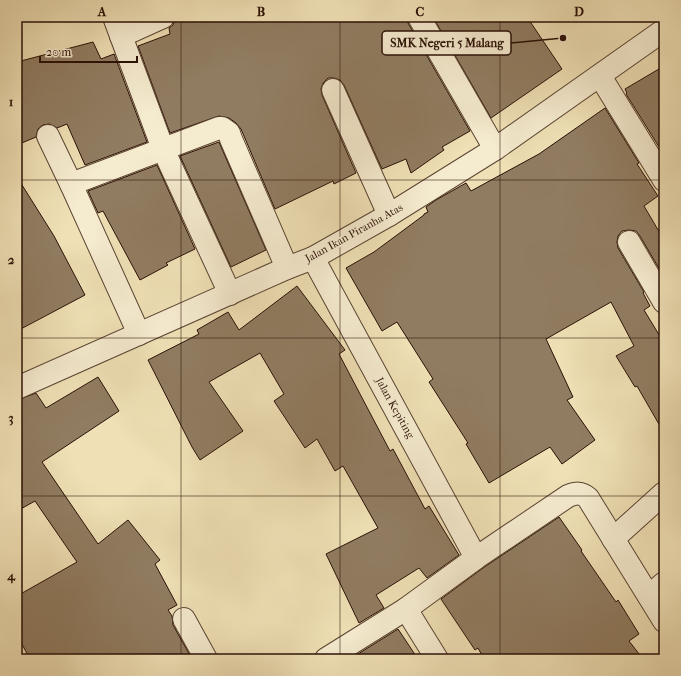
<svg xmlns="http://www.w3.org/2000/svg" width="681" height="676" viewBox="0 0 681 676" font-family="'IM FELL French Canon',serif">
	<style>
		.building { fill: #907c61; stroke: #2a1006 }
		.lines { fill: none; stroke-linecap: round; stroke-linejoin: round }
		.minor-casing { stroke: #5b4432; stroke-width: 24 }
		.minor { stroke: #f5ebcf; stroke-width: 22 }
		.grid { fill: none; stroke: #2a1006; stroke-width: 1; stroke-opacity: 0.55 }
		.labels { text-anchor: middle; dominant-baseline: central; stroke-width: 4; stroke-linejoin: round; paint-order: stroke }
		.street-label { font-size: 11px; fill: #2a1006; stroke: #f5ebcf }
		.leader { fill: none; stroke: #2a1006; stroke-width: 1.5 }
		.callout-dot { fill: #2a1006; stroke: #f5ebcf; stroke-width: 1.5 }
		.callout { fill: #f5ebcf; stroke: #2a1006; stroke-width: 1.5 }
		.callout-label { font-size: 12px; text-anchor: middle; font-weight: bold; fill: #2a1006 }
		.neatline { fill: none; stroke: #2a1006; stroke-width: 1.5 }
		.grid-label { font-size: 13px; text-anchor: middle; font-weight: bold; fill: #2a1006 }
	</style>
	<rect width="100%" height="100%" fill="#efe0b5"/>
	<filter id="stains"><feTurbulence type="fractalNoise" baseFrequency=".005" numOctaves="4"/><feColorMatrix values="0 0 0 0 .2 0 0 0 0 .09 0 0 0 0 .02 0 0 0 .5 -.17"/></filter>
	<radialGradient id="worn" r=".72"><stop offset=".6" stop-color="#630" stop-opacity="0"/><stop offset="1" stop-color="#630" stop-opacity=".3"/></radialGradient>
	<g class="building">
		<polygon points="188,17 407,17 408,23 470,131 442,147 444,150 411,173 406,159 382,169 344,85 340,80 334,78 328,78 323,83 321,89 322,95 356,173 334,184 333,181 275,209 241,129 236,123 229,118 219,116 170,133 138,46 170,34 169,28 173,25 175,20"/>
		<polygon points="433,17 527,17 562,69 491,118"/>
		<polygon points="93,42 101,59 114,54 147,142 85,165 67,124 57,128 49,124 43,125 38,129 36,137 17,145 17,62"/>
		<polygon points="664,66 664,148 661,150 626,94 627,93 625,89"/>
		<polygon points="605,108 639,163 637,164 658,196 644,206 664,240 664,277 640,236 636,231 629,230 622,231 618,236 617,242 618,248 644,292 643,293 650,306 644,310 664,343 664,433 637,386 635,387 616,356 634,346 611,302 546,339 573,397 567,400 595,440 562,464 550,447 489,483 466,444 468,443 429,382 433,379 397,322 382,331 346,268 374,252 424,215 424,214 428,212 426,207 436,200 466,183 471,191 539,154"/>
		<polygon points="219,142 266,250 231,267 180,156"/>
		<polygon points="157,165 195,249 166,263 168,265 140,280 103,211 98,213 88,191"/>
		<polygon points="17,177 54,236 85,295 17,331"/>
		<polygon points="297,286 345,350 339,354 390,451 393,449 425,509 429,506 459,555 427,578 419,568 376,595 384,608 359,623 326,554 378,528 343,466 335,471 317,439 305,448 274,401 284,394 260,353 209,382 243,431 200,460 192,447 148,360 199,334 197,330 228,312 239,330"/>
		<polygon points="98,377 119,411 42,462 98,544 128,520 160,560 155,564 177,605 168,610 172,616 173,625 192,659 30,659 17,635 17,596 77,562 35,501 17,511 17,400 36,393 46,408"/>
		<polygon points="559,517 582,550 581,551 616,602 618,600 639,634 629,641 643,659 484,659 478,648 475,650 441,599 483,568"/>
		<polygon points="398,629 418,659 350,659"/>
	</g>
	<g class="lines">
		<g class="minor-casing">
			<g id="minor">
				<polyline points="114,17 163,149 230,294"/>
				<polyline points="419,17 495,149"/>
				<polyline points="121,36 163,17"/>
				<polyline points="600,76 664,180"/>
				<polyline points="333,90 389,215"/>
				<polyline points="48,136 71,184"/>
				<polyline points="629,242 664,302"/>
				<polyline points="313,258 476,558"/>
				<polyline points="139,334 71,184 219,128 222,128 229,133 231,139 287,268"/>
				<polyline points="17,388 287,268 313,258 389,215 495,149 664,30"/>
				<polyline points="613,539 664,493"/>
				<polyline points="649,596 664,583"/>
				<polyline points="406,609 437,659"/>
				<polyline points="184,619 206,659"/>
				<path d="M326,659L406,609L476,558L568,496C576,493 581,492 588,498L664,621"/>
			</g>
		</g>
		<use href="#minor" class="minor"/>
	</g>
	<path class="grid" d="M181,17V659M340,17V659M500,17V659M17,180H664M17,338H664M17,496H664"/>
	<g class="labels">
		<g class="street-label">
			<text transform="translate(354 233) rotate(-29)">Jalan Ikan Piranha Atas</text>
			<text transform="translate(395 408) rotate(61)">Jalan Kepiting</text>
		</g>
	</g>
	<path class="leader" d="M563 38L511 43"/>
	<circle class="callout-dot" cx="563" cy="38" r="4"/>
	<rect class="callout" x="382" y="31" width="129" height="24" rx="4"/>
	<g class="callout-label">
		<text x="447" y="47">SMK Negeri 5 Malang</text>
	</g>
	<rect width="681" height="676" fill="none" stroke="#efe0b5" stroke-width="44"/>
	<path d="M40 56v6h97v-6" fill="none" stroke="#2a1006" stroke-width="2"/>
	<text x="46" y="56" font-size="12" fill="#2a1006" stroke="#f5ebcf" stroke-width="3" paint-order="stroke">20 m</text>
	<rect x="22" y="22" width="637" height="632" class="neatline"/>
	<g class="grid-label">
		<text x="102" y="16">A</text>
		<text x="261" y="16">B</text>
		<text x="420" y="16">C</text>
		<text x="579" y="16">D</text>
		<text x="11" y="106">1</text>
		<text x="11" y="264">2</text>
		<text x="11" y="422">3</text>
		<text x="11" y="580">4</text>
	</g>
	<rect width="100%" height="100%" filter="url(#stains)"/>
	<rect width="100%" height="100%" fill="url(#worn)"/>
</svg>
